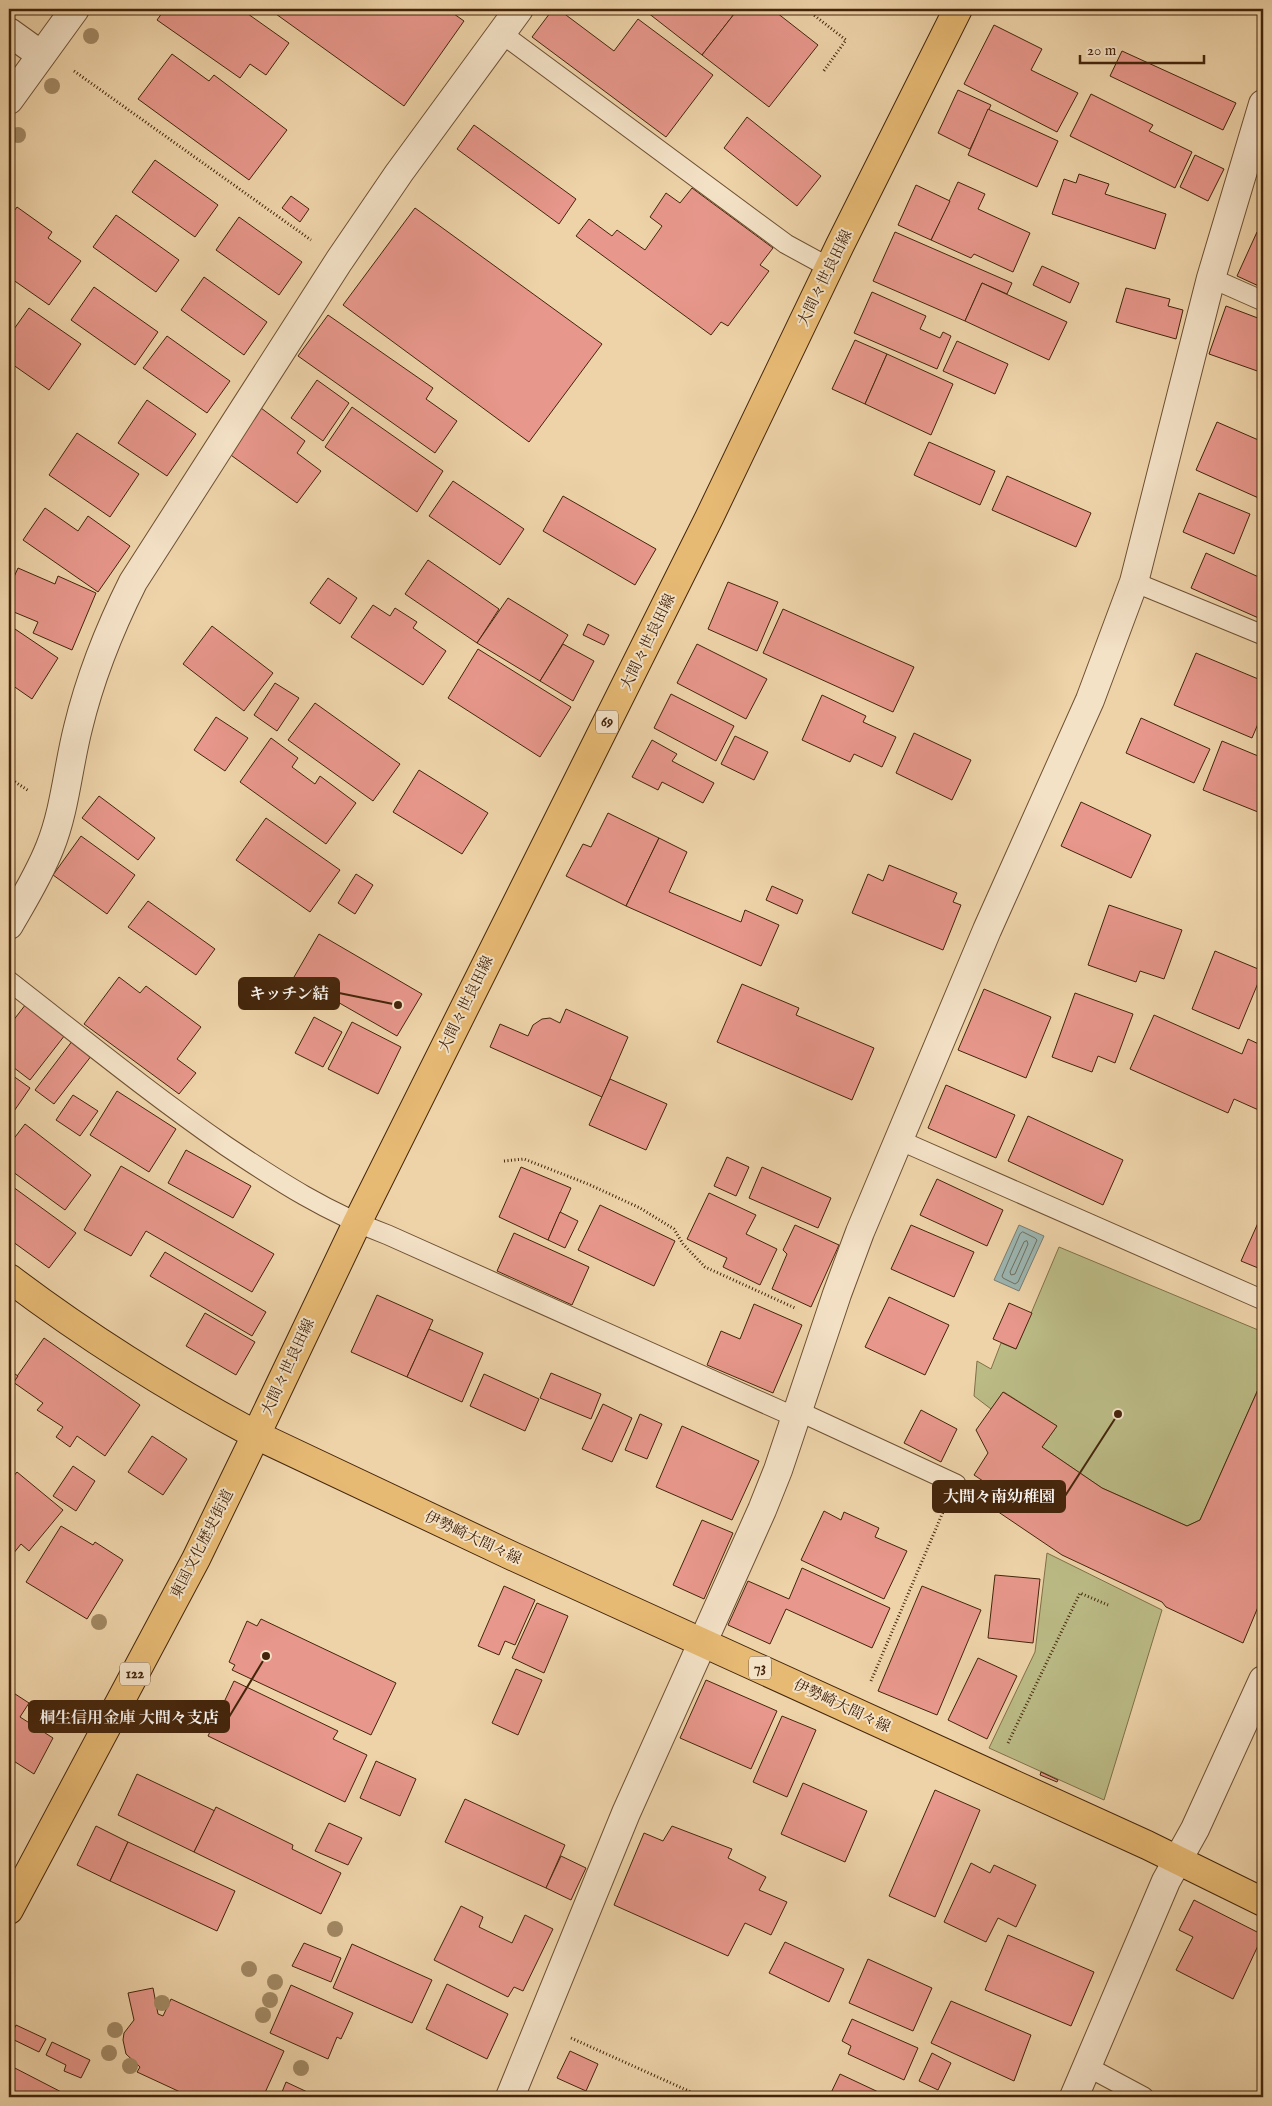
<svg xmlns="http://www.w3.org/2000/svg" width="1272" height="2106" viewBox="0 0 1272 2106" font-family="'IM FELL English','Noto Serif JP',serif">
	<style>
		.green { fill: #bbbb86; stroke: #807048 }
		.water { fill: #9cb6b2; stroke: #797c6f }
		.lines { fill: none; stroke-linecap: round; stroke-linejoin: round }
		.shore { stroke: #706e5e; stroke-width: 1 }
		.building { fill: #e7978b; stroke: #44250b }
		.service-casing { stroke: #6e5032; stroke-width: 21 }
		.minor-casing { stroke: #6e5032; stroke-width: 30 }
		.tertiary-casing { stroke: #6e5032; stroke-width: 30 }
		.primary-casing { stroke: #44250b; stroke-width: 30 }
		.trunk-casing { stroke: #44250b; stroke-width: 30 }
		.path { stroke: #44250b; stroke-width: 3; stroke-dasharray: 1 2.5; stroke-linecap: butt }
		.service { stroke: #f4e2c7; stroke-width: 19 }
		.minor { stroke: #f4e2c7; stroke-width: 28 }
		.tertiary { stroke: #f4e2c7; stroke-width: 28 }
		.primary { stroke: #e7ba74; stroke-width: 28 }
		.trunk { stroke: #e7ba74; stroke-width: 28 }
		.tree { fill: #a18863 }
		.labels { text-anchor: middle; dominant-baseline: central; stroke-width: 4; stroke-linejoin: round; paint-order: stroke }
		.shield { fill: #f4e2c7; stroke: #795e43; stroke-width: 1 }
		.shield-label { font-size: 14px; font-weight: bold; fill: #44250b }
		.street-label { font-size: 15px; fill: #44250b; stroke: #f4e2c7 }
		.leader { fill: none; stroke: #44250b; stroke-width: 2 }
		.callout-dot { fill: #44250b; stroke: #f4e2c7; stroke-width: 2 }
		.callout { fill: #44250b; stroke: #44250b; stroke-width: 2 }
		.callout-label { font-size: 16px; text-anchor: middle; font-weight: bold; fill: #fff }
	</style>
	<rect width="100%" height="100%" fill="#eed3a9"/>
	<filter id="stains"><feTurbulence type="fractalNoise" baseFrequency=".004" numOctaves="4"/><feColorMatrix values="0 0 0 0 .2 0 0 0 0 .09 0 0 0 0 .02 0 0 0 .5 -.17"/></filter>
	<radialGradient id="worn" r=".72"><stop offset=".6" stop-color="#630" stop-opacity="0"/><stop offset="1" stop-color="#630" stop-opacity=".3"/></radialGradient>
	<g class="green">
		<polygon points="1059,1247 1263,1332 1263,1385 1260,1385 1200,1520 1187,1526 1102,1488 1042,1447 1057,1426 1004,1392 991,1409 974,1396 977,1361 991,1369 1001,1343 1016,1349"/>
		<polygon points="1047,1553 1162,1610 1104,1800 989,1748 1035,1652"/>
	</g>
	<polygon class="water" points="1019,1225 1044,1236 1019,1291 994,1280"/>
	<g class="lines">
		<g class="shore">
			<polygon points="1023,1232 1035,1238 1037,1240 1018,1282 1015,1284 1003,1278 1002,1276 1020,1234"/>
			<polygon points="1027,1241 1028,1244 1015,1274 1011,1275 1010,1272 1024,1242"/>
		</g>
	</g>
	<g class="building">
		<polygon points="165,9 241,9 289,43 266,75 250,64 240,78 157,20"/>
		<polygon points="269,9 447,9 464,21 404,106"/>
		<polygon points="480,9 492,9 488,14"/>
		<polygon points="553,9 558,9 614,51 638,19 713,75 666,137 532,37"/>
		<polygon points="643,9 738,9 702,55"/>
		<polygon points="738,9 772,9 818,45 769,107 702,55"/>
		<polygon points="994,25 1042,49 1031,70 1078,93 1057,132 964,84"/>
		<polygon points="1122,51 1236,103 1223,130 1110,76"/>
		<polygon points="172,54 209,81 214,75 287,130 249,180 138,99"/>
		<polygon points="958,90 991,105 970,149 938,133"/>
		<polygon points="1091,94 1153,125 1149,131 1192,152 1175,188 1070,136"/>
		<polygon points="988,109 1058,141 1037,187 968,155"/>
		<polygon points="747,117 821,176 797,206 724,148"/>
		<polygon points="474,125 576,199 559,224 457,149"/>
		<polygon points="1195,155 1224,169 1208,201 1180,187"/>
		<polygon points="155,160 218,205 195,237 132,192"/>
		<polygon points="1079,174 1109,184 1105,194 1166,214 1155,249 1052,214 1064,179 1076,183"/>
		<polygon points="958,182 985,194 978,209 1030,233 1013,272 974,254 971,258 931,240"/>
		<polygon points="916,185 950,201 931,240 898,225"/>
		<polygon points="692,188 773,248 760,265 769,271 728,326 721,322 711,335 576,236 589,219 612,236 617,230 645,250 662,226 650,217 666,193 680,203"/>
		<polygon points="291,196 309,209 300,222 282,208"/>
		<polygon points="17,207 52,232 48,238 81,261 49,305 9,277 9,218"/>
		<polygon points="415,208 602,344 529,442 343,305"/>
		<polygon points="116,215 179,260 156,292 93,247"/>
		<polygon points="239,217 302,262 279,295 216,250"/>
		<polygon points="895,232 1012,283 1007,294 982,283 965,321 873,281"/>
		<polygon points="1257,232 1263,235 1263,288 1237,276"/>
		<polygon points="1042,266 1079,283 1070,303 1033,285"/>
		<polygon points="204,277 267,322 244,355 181,310"/>
		<polygon points="982,283 1067,322 1049,360 965,321"/>
		<polygon points="94,287 158,332 135,365 71,320"/>
		<polygon points="1126,288 1170,299 1168,306 1183,310 1176,339 1116,322"/>
		<polygon points="872,292 926,316 920,329 940,338 943,332 951,336 937,369 854,333"/>
		<polygon points="1226,306 1263,320 1263,373 1209,354"/>
		<polygon points="29,308 81,344 49,390 9,362 9,336"/>
		<polygon points="328,315 433,388 426,399 457,421 435,453 298,356"/>
		<polygon points="167,336 230,381 207,413 143,368"/>
		<polygon points="855,340 887,354 865,404 832,389"/>
		<polygon points="957,341 1008,364 995,394 943,371"/>
		<polygon points="887,354 953,384 931,435 865,404"/>
		<polygon points="317,380 349,403 323,441 291,418"/>
		<polygon points="147,400 196,434 167,476 118,443"/>
		<polygon points="352,407 443,471 417,512 325,447"/>
		<polygon points="261,408 305,441 297,453 321,471 297,503 228,453"/>
		<polygon points="1217,422 1263,442 1263,500 1196,470"/>
		<polygon points="77,433 139,474 110,517 49,475"/>
		<polygon points="929,442 995,471 980,505 914,475"/>
		<polygon points="1007,476 1091,513 1076,547 992,510"/>
		<polygon points="453,481 524,529 500,565 429,516"/>
		<polygon points="1199,493 1250,514 1234,554 1183,532"/>
		<polygon points="563,496 656,549 635,585 543,531"/>
		<polygon points="45,508 78,531 88,516 130,546 98,592 23,540"/>
		<polygon points="1206,553 1263,579 1263,620 1191,588"/>
		<polygon points="428,560 499,609 477,643 405,594"/>
		<polygon points="18,568 55,584 58,576 96,593 72,650 33,633 38,622 9,610 9,588"/>
		<polygon points="328,578 357,598 340,624 310,603"/>
		<polygon points="728,582 778,602 757,651 708,629"/>
		<polygon points="508,598 568,635 540,681 477,643"/>
		<polygon points="373,605 390,616 395,608 417,622 413,628 446,651 423,685 351,637"/>
		<polygon points="783,609 914,667 893,712 763,653"/>
		<polygon points="588,624 609,635 604,645 583,635"/>
		<polygon points="9,625 58,658 32,699 9,683"/>
		<polygon points="212,626 273,673 244,711 183,664"/>
		<polygon points="563,644 594,661 573,701 540,681"/>
		<polygon points="697,644 767,679 746,719 677,683"/>
		<polygon points="478,649 571,707 540,757 448,698"/>
		<polygon points="1196,653 1263,681 1263,712 1252,738 1174,705"/>
		<polygon points="275,683 299,698 277,731 254,715"/>
		<polygon points="671,694 734,726 716,761 654,728"/>
		<polygon points="822,695 866,716 863,722 896,737 882,767 854,754 850,762 802,740"/>
		<polygon points="315,703 400,764 373,801 288,740"/>
		<polygon points="216,717 248,738 225,771 194,750"/>
		<polygon points="1141,718 1210,749 1194,783 1126,753"/>
		<polygon points="914,733 971,760 952,800 896,773"/>
		<polygon points="735,736 768,752 754,780 721,764"/>
		<polygon points="271,738 298,758 292,767 315,784 320,776 356,803 326,844 240,782"/>
		<polygon points="652,740 677,754 672,761 714,783 703,803 662,782 658,790 632,777"/>
		<polygon points="1222,741 1263,758 1263,814 1203,790"/>
		<polygon points="419,770 488,813 462,854 393,812"/>
		<polygon points="99,796 155,838 138,860 82,818"/>
		<polygon points="1081,802 1151,835 1131,878 1061,846"/>
		<polygon points="608,813 659,838 626,906 566,876 583,844 591,847"/>
		<polygon points="266,818 340,870 310,912 236,860"/>
		<polygon points="81,836 135,875 107,914 53,875"/>
		<polygon points="659,838 687,852 669,892 741,922 745,910 779,925 761,966 626,906"/>
		<polygon points="889,865 957,893 953,902 961,905 943,950 852,913 868,874 883,881"/>
		<polygon points="356,874 373,885 355,914 338,903"/>
		<polygon points="772,886 803,900 797,914 766,900"/>
		<polygon points="148,901 215,949 196,975 128,927"/>
		<polygon points="1109,905 1182,930 1164,979 1140,971 1136,982 1088,965"/>
		<polygon points="319,934 422,994 397,1036 294,977"/>
		<polygon points="1215,951 1263,971 1239,1029 1192,1009"/>
		<polygon points="119,977 140,993 146,986 201,1027 177,1059 196,1073 179,1094 84,1024"/>
		<polygon points="742,984 799,1008 796,1015 874,1048 852,1100 717,1042"/>
		<polygon points="984,989 1051,1017 1026,1078 958,1050"/>
		<polygon points="1075,993 1133,1014 1115,1063 1098,1056 1092,1072 1052,1057"/>
		<polygon points="26,1004 65,1035 30,1080 9,1064 9,1026"/>
		<polygon points="566,1009 628,1037 602,1097 490,1047 500,1024 528,1036 533,1025 542,1019 550,1018 560,1023"/>
		<polygon points="1263,1014 1263,1027 1259,1025"/>
		<polygon points="1154,1015 1242,1054 1248,1039 1263,1046 1263,1112 1234,1099 1228,1113 1130,1069"/>
		<polygon points="314,1017 342,1032 323,1067 295,1053"/>
		<polygon points="352,1022 401,1047 378,1094 328,1069"/>
		<polygon points="73,1040 92,1055 54,1104 35,1090"/>
		<polygon points="9,1073 30,1088 12,1114 9,1111"/>
		<polygon points="610,1079 667,1104 646,1150 589,1125"/>
		<polygon points="946,1085 1015,1115 996,1158 928,1128"/>
		<polygon points="117,1091 176,1129 149,1172 90,1135"/>
		<polygon points="73,1095 98,1111 80,1136 56,1120"/>
		<polygon points="1028,1116 1123,1160 1103,1205 1008,1161"/>
		<polygon points="25,1124 91,1175 65,1210 9,1169 9,1145"/>
		<polygon points="186,1150 251,1186 233,1218 168,1183"/>
		<polygon points="727,1157 749,1167 736,1196 714,1186"/>
		<polygon points="121,1166 274,1254 252,1292 146,1231 131,1256 84,1230"/>
		<polygon points="521,1167 571,1188 548,1240 499,1217"/>
		<polygon points="762,1167 831,1198 818,1228 749,1198"/>
		<polygon points="937,1179 1003,1210 987,1246 920,1215"/>
		<polygon points="9,1184 76,1233 49,1268 9,1239"/>
		<polygon points="709,1193 756,1215 746,1234 777,1249 760,1285 723,1267 727,1258 687,1239"/>
		<polygon points="600,1205 675,1241 654,1286 578,1250"/>
		<polygon points="560,1212 578,1221 565,1248 548,1240"/>
		<polygon points="1262,1214 1263,1215 1263,1270 1241,1261"/>
		<polygon points="795,1225 839,1245 811,1307 772,1289 787,1254 783,1250"/>
		<polygon points="911,1225 974,1252 954,1297 891,1269"/>
		<polygon points="514,1233 589,1267 572,1305 497,1271"/>
		<polygon points="165,1252 266,1312 252,1336 150,1276"/>
		<polygon points="377,1295 433,1320 407,1377 351,1352"/>
		<polygon points="889,1297 949,1325 925,1375 865,1347"/>
		<polygon points="1009,1303 1032,1313 1016,1349 993,1339"/>
		<polygon points="754,1304 802,1325 773,1393 707,1365 721,1331 740,1339"/>
		<polygon points="205,1313 255,1342 236,1375 186,1346"/>
		<polygon points="429,1329 483,1353 462,1402 407,1377"/>
		<polygon points="44,1338 140,1405 105,1456 77,1436 70,1447 56,1437 63,1427 37,1410 43,1403 13,1382"/>
		<polygon points="9,1370 18,1376 9,1389"/>
		<polygon points="551,1373 601,1394 591,1419 540,1398"/>
		<polygon points="484,1374 539,1399 525,1431 470,1406"/>
		<polygon points="1260,1385 1263,1385 1263,1595 1243,1643 1166,1607 1162,1602 1062,1555 991,1507 998,1491 974,1475 988,1453 976,1430 1003,1392 1057,1426 1042,1447 1102,1488 1187,1526 1200,1520"/>
		<polygon points="603,1404 632,1418 612,1462 582,1449"/>
		<polygon points="921,1410 957,1429 941,1462 904,1443"/>
		<polygon points="640,1414 662,1424 647,1459 625,1450"/>
		<polygon points="682,1426 759,1461 732,1520 656,1487"/>
		<polygon points="152,1436 187,1459 163,1495 128,1472"/>
		<polygon points="73,1466 95,1481 76,1511 53,1496"/>
		<polygon points="17,1472 63,1510 29,1551 21,1544 9,1559 9,1482"/>
		<polygon points="824,1511 841,1520 844,1512 879,1528 875,1537 907,1551 884,1599 801,1560"/>
		<polygon points="702,1520 733,1533 704,1599 673,1585"/>
		<polygon points="61,1526 93,1545 95,1542 123,1560 87,1619 26,1582"/>
		<polygon points="802,1568 890,1608 872,1648 786,1609 770,1644 728,1625 748,1581 789,1599"/>
		<polygon points="995,1575 1040,1579 1033,1643 988,1638"/>
		<polygon points="504,1586 535,1600 515,1645 505,1641 499,1655 478,1646"/>
		<polygon points="922,1586 981,1610 937,1715 878,1691"/>
		<polygon points="537,1603 568,1616 544,1673 512,1658"/>
		<polygon points="261,1619 396,1683 371,1735 232,1670 235,1665 229,1662 247,1621 257,1626"/>
		<polygon points="978,1658 1017,1676 987,1739 948,1720"/>
		<polygon points="516,1669 542,1680 518,1735 492,1723"/>
		<polygon points="706,1680 777,1711 751,1769 680,1738"/>
		<polygon points="234,1681 338,1731 333,1739 367,1755 345,1802 208,1736"/>
		<polygon points="9,1690 29,1703 20,1717 53,1738 34,1774 9,1758"/>
		<polygon points="782,1716 816,1730 787,1797 753,1782"/>
		<polygon points="376,1761 416,1779 400,1816 360,1798"/>
		<polygon points="1041,1772 1058,1780 1057,1782 1040,1775"/>
		<polygon points="137,1774 215,1811 194,1852 118,1815"/>
		<polygon points="803,1783 867,1811 845,1862 781,1834"/>
		<polygon points="935,1790 980,1810 935,1917 889,1896"/>
		<polygon points="465,1799 565,1845 546,1888 445,1842"/>
		<polygon points="216,1807 293,1845 292,1849 341,1873 321,1914 194,1852"/>
		<polygon points="329,1823 362,1838 348,1865 315,1851"/>
		<polygon points="96,1826 128,1842 110,1881 77,1865"/>
		<polygon points="672,1826 732,1849 728,1858 766,1877 759,1890 787,1902 771,1935 745,1923 728,1956 614,1905 644,1833 663,1841"/>
		<polygon points="128,1842 235,1891 217,1931 110,1881"/>
		<polygon points="561,1856 586,1868 571,1900 546,1888"/>
		<polygon points="971,1863 990,1873 994,1865 1036,1885 1016,1927 998,1918 986,1942 944,1922"/>
		<polygon points="1194,1900 1263,1935 1233,1999 1176,1970 1193,1937 1179,1930"/>
		<polygon points="461,1906 483,1917 479,1927 512,1943 525,1915 553,1929 523,1991 514,1987 508,1997 434,1960"/>
		<polygon points="1008,1935 1094,1972 1071,2026 985,1990"/>
		<polygon points="785,1942 844,1969 829,2002 769,1973"/>
		<polygon points="304,1943 341,1958 331,1982 292,1966"/>
		<polygon points="352,1944 432,1980 412,2023 333,1988"/>
		<polygon points="868,1959 932,1988 913,2031 849,2003"/>
		<polygon points="447,1984 508,2014 487,2059 426,2029"/>
		<polygon points="291,1985 353,2013 341,2039 337,2037 328,2059 270,2033"/>
		<polygon points="153,1988 158,2014 163,2016 171,1999 284,2051 263,2097 191,2097 137,2072 140,2067 126,2054 123,2040 124,2033 134,2020 128,1993"/>
		<polygon points="951,2001 1031,2035 1014,2081 931,2043"/>
		<polygon points="852,2019 918,2048 904,2080 848,2054 851,2046 842,2041"/>
		<polygon points="16,2025 46,2039 39,2052 10,2038"/>
		<polygon points="52,2042 90,2060 81,2078 64,2071 66,2065 46,2055"/>
		<polygon points="570,2051 598,2064 586,2091 557,2078"/>
		<polygon points="932,2053 951,2063 938,2090 919,2081"/>
		<polygon points="9,2065 71,2097 9,2097"/>
		<polygon points="840,2074 889,2097 829,2097"/>
		<polygon points="286,2082 318,2097 280,2097"/>
		<polygon points="665,2093 674,2097 663,2097"/>
	</g>
	<g class="lines">
		<g class="service-casing">
			<g id="service">
				<polyline points="501,33 786,244 830,268"/>
				<polyline points="1211,278 1263,301"/>
				<polyline points="1134,582 1263,635"/>
				<path d="M9,981C81,1037 151,1094 226,1146C280,1182 326,1212 388,1235L795,1417"/>
				<polyline points="899,1140 1263,1300"/>
				<polyline points="798,1411 956,1484"/>
				<polyline points="1088,2067 1144,2097"/>
			</g>
		</g>
		<g class="minor-casing">
			<g id="minor">
				<polyline points="9,32 41,55"/>
				<path d="M9,925C24,899 39,875 50,847C65,810 68,767 78,728C90,678 110,628 133,582L339,261L399,173L519,9"/>
				<polyline points="510,2097 626,1813 762,1510 778,1470 837,1294 860,1232 987,930 1090,700 1134,582 1211,278 1263,104"/>
				<polyline points="1074,2097 1166,1881 1195,1829 1263,1680"/>
			</g>
		</g>
		<g class="tertiary-casing">
			<polyline id="tertiary" points="9,100 75,9"/>
		</g>
		<g class="primary-casing">
			<polyline id="primary" points="958,9 840,245 709,518 357,1223 256,1435 510,1555 1147,1845 1263,1902"/>
		</g>
		<g class="trunk-casing">
			<path id="trunk" d="M9,1278C87,1337 170,1389 256,1435L196,1559L9,1910"/>
		</g>
		<g class="path">
			<polyline points="806,9 846,40 823,72"/>
			<polyline points="74,71 311,240"/>
			<polyline points="9,778 29,791"/>
			<polyline points="504,1161 524,1159 588,1184 640,1208 674,1229 683,1244 705,1267 795,1308"/>
			<polyline points="871,1681 943,1512"/>
			<polyline points="1008,1743 1080,1593 1108,1605"/>
			<polyline points="571,2038 702,2097"/>
		</g>
		<use href="#service" class="service"/>
		<use href="#minor" class="minor"/>
		<use href="#tertiary" class="tertiary"/>
		<use href="#primary" class="primary"/>
		<use href="#trunk" class="trunk"/>
	</g>
	<g class="tree">
		<circle cx="91" cy="36" r="8"/>
		<circle cx="52" cy="86" r="8"/>
		<circle cx="18" cy="135" r="8"/>
		<circle cx="99" cy="1622" r="8"/>
		<circle cx="335" cy="1929" r="8"/>
		<circle cx="249" cy="1969" r="8"/>
		<circle cx="275" cy="1982" r="8"/>
		<circle cx="270" cy="2000" r="8"/>
		<circle cx="162" cy="2003" r="8"/>
		<circle cx="263" cy="2015" r="8"/>
		<circle cx="115" cy="2030" r="8"/>
		<circle cx="109" cy="2053" r="8"/>
		<circle cx="130" cy="2066" r="8"/>
		<circle cx="301" cy="2068" r="8"/>
	</g>
	<g class="labels">
		<g class="shield">
			<rect x="596" y="710.5" width="22" height="23" rx="4"/>
			<rect x="749" y="1656.5" width="22" height="23" rx="4"/>
			<rect x="120" y="1662.5" width="30" height="23" rx="4"/>
		</g>
		<g class="shield-label">
			<text x="607" y="722">69</text>
			<text x="760" y="1668">73</text>
			<text x="135" y="1674">122</text>
		</g>
		<g class="street-label">
			<text transform="translate(825 278) rotate(-64)">大間々世良田線</text>
			<text transform="translate(648 642) rotate(-64)">大間々世良田線</text>
			<text transform="translate(466 1004) rotate(-64)">大間々世良田線</text>
			<text transform="translate(288 1367) rotate(-65)">大間々世良田線</text>
			<text transform="translate(473 1538) rotate(25)">伊勢崎大間々線</text>
			<text transform="translate(202 1544) rotate(-63)">東国文化歴史街道</text>
			<text transform="translate(842 1706) rotate(25)">伊勢崎大間々線</text>
		</g>
	</g>
	<path class="leader" d="M398 1005L339 993M1118 1414L1065 1496M266 1656L229 1717"/>
	<g class="callout-dot">
		<circle cx="398" cy="1005" r="5"/>
		<circle cx="1118" cy="1414" r="5"/>
		<circle cx="266" cy="1656" r="5"/>
	</g>
	<g class="callout">
		<rect x="239" y="978" width="100" height="31" rx="5"/>
		<rect x="933" y="1481" width="132" height="31" rx="5"/>
		<rect x="29" y="1701" width="200" height="31" rx="5"/>
	</g>
	<g class="callout-label">
		<text x="289" y="999">キッチン結</text>
		<text x="999" y="1502">大間々南幼稚園</text>
		<text x="129" y="1723">桐生信用金庫 大間々支店</text>
	</g>
	<rect width="1272" height="2106" fill="none" stroke="#eed3a9" stroke-width="30"/>
	<rect x="10" y="10" width="1252" height="2086" fill="none" stroke="#44250b" stroke-width="2.5"/>
	<rect x="15" y="15" width="1242" height="2076" fill="none" stroke="#44250b"/>
	<path d="M1080 55v8h124v-8" fill="none" stroke="#44250b" stroke-width="2.5"/>
	<text x="1087" y="55" font-size="15" fill="#44250b" stroke="#f4e2c7" stroke-width="4" paint-order="stroke">20 m</text>
	<rect width="100%" height="100%" filter="url(#stains)"/>
	<rect width="100%" height="100%" fill="url(#worn)"/>
</svg>
